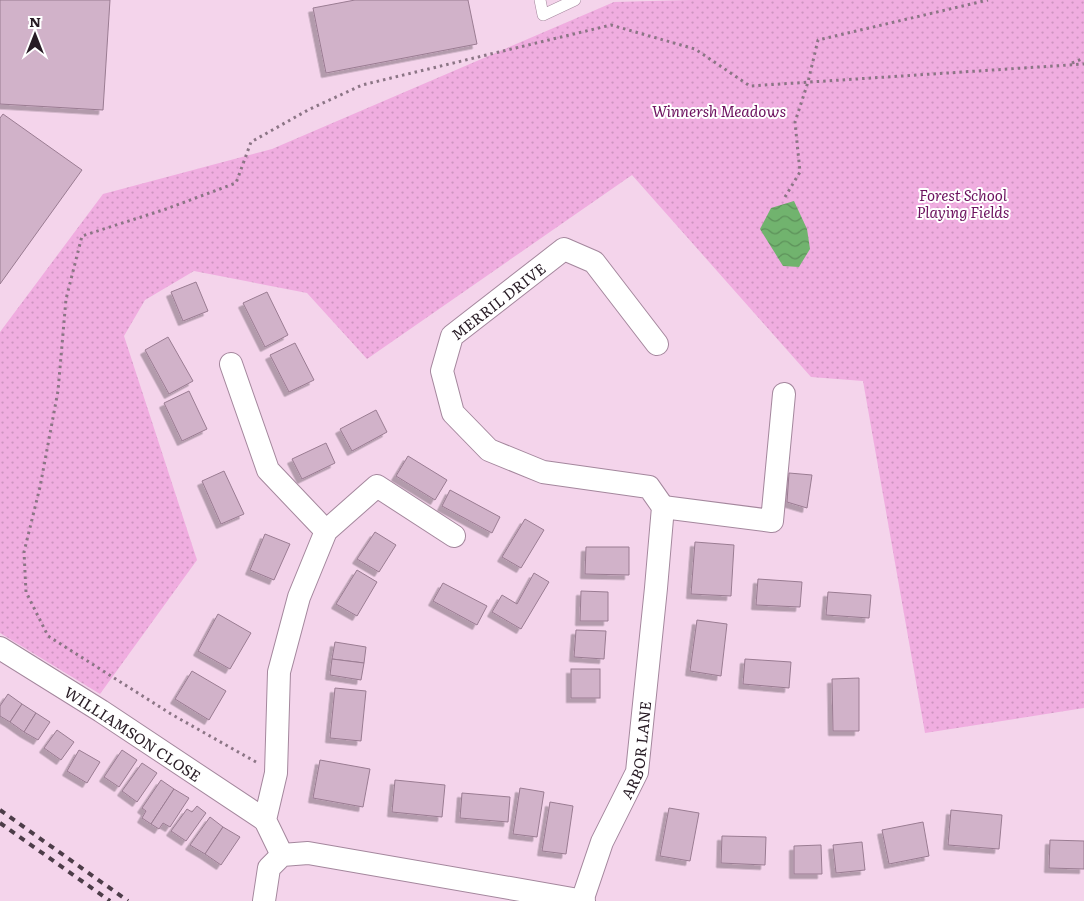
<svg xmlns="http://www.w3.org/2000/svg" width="1084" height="901" viewBox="0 0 1084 901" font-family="Literata,serif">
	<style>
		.green { fill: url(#green-dots) }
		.water { fill: url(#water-waves) }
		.building { fill: #d1b2c9; stroke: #9a7c92; filter: url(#shadow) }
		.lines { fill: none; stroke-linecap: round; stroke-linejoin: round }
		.lane-casing { stroke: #a4879d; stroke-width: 12 }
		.street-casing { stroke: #a4879d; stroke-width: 24 }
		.path { stroke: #8b7585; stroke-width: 3; stroke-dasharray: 2.5 4; stroke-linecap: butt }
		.lane { stroke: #fff; stroke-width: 11 }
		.street { stroke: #fff; stroke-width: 22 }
		.rail { stroke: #4d3d49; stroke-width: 4; stroke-dasharray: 6 6; stroke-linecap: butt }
		.labels { text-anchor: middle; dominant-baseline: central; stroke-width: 4; stroke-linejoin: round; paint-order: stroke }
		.park-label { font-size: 15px; font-style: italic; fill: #6c115e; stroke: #fff }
		.street-label { font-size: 15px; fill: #271b24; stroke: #fff }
	</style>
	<defs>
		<pattern id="green-dots" width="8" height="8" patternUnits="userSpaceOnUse" patternTransform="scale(1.25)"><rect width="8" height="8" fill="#f0ade0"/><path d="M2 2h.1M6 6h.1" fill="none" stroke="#ce94c0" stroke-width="1.8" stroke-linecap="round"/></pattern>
		<pattern id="water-waves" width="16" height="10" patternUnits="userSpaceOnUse" patternTransform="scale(1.25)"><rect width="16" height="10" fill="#71b36e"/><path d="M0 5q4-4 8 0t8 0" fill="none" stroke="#5d915a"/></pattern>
		<filter id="shadow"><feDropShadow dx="-4.5" dy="4.5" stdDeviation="0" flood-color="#0004"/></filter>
	</defs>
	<rect width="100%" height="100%" fill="#f4d4eb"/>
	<polygon class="green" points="689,0 1084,0 1084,708 925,733 863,381 811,377 632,175 367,359 307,293 194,271 145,300 124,336 197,560 100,694 0,633 0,332 103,194 272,149 614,2"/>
	<polygon class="water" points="794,201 807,229 810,249 799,267 783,266 760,229 771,208"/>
	<g class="building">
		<polygon points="0,0 110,0 103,110 0,104"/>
		<polygon points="355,0 468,0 477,44 326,73 313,8"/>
		<polygon points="3,114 82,170 0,284 0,118"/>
		<polygon points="196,282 208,311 183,321 171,292"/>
		<polygon points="267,292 288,335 265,347 243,303"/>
		<polygon points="168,337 193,381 169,394 145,350"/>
		<polygon points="295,343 314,380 289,392 270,355"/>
		<polygon points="189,391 207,429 182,441 164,403"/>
		<polygon points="376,410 387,432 352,451 340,429"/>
		<polygon points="326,443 335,463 302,479 292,459"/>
		<polygon points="408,456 447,480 435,500 396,476"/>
		<polygon points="224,471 244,514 221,524 202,481"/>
		<polygon points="789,473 812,475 807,508 787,502"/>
		<polygon points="450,490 500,517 492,533 442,506"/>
		<polygon points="525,519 544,530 521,568 502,557"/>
		<polygon points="375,532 396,545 379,572 357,559"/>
		<polygon points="265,534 290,544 274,580 250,570"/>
		<polygon points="695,542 734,545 731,596 691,594"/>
		<polygon points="586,547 629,547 629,575 585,574"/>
		<polygon points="357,570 377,582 357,616 336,604"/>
		<polygon points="534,573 549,582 521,629 492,612 502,595 517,604"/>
		<polygon points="758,579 802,582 800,607 756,605"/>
		<polygon points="443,583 487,606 477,625 433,601"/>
		<polygon points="581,591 608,592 608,621 580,621"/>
		<polygon points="828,592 871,595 869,618 826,615"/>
		<polygon points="218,614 251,633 230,669 198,651"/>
		<polygon points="697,620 727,624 721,676 690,671"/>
		<polygon points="576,630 606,631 604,659 574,657"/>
		<polygon points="335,642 366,647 364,663 332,659"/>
		<polygon points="332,659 364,663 361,680 330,675"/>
		<polygon points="745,659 791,662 789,688 743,684"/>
		<rect x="571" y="669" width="29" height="29"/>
		<polygon points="192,671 226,691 209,720 175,699"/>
		<polygon points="859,678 859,731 833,731 832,679"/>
		<polygon points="335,688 366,691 361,741 330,738"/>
		<polygon points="8,694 22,704 10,722 0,716 0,706"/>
		<polygon points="22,704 36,713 24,732 10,722"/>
		<polygon points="36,713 50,722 38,740 24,732"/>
		<polygon points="57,730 74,742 61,760 44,748"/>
		<polygon points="79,750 100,762 87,783 67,771"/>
		<polygon points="122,750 137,760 119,787 104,777"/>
		<polygon points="320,760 370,769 363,807 313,798"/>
		<polygon points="142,763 157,773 137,802 122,791"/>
		<polygon points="161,780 174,789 151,824 142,818 146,811 142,808"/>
		<polygon points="395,780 445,785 442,817 392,812"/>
		<polygon points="520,788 544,792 537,837 513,834"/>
		<polygon points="174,789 189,798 170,827 163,823 159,829 151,824"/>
		<polygon points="462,793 510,797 508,822 460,818"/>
		<polygon points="550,802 573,806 566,854 542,851"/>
		<polygon points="197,806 206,813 186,841 171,831 187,809 192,812"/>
		<polygon points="669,808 699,813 690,861 660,856"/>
		<polygon points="951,810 1002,815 999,849 948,845"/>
		<polygon points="210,817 223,827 205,854 190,845"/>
		<polygon points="923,822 929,856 889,864 882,830"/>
		<polygon points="223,827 240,837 221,865 205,854"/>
		<polygon points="722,836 766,837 765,865 721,863"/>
		<polygon points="1050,840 1084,841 1084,869 1049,868"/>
		<polygon points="862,842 865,870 836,873 833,845"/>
		<polygon points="821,845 822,874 794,874 794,846"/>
	</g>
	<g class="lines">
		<g class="lane-casing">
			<polyline id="lane" points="540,0 543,15 575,0"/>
		</g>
		<g class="street-casing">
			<g id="street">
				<polyline points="231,364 268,470 326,531"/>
				<polyline points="663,507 772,521 784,394"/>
				<path id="s1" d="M0,648L101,711L265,820"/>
				<polyline points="282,855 265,820 276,773 279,672 299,597 326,531 377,486 454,536"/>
				<polyline points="264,901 269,868 282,855 308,853 584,901"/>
				<path id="s2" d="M582,901L602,842L637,772L656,588L663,507L649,487L543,472L489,450L453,413L442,371L452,336L564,249L594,262L657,344"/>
			</g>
		</g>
		<g class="path">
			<polyline points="1072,63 1084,58"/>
			<polyline points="785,197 800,172 795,122 808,82 818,40 988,0"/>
			<polyline points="256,762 171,714 48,636 26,592 24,552 40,487 58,391 66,299 82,236 166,209 236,183 251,142 308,110 362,85 611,25 695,49 750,86 1084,64"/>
		</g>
		<use href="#lane" class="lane"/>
		<use href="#street" class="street"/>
		<g class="rail">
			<polyline points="0,810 128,901"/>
			<polyline points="0,823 110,901"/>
		</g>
	</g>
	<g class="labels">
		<g class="park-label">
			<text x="719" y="110">Winnersh Meadows</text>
			<text x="963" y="194">Forest School<tspan x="963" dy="17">Playing Fields</tspan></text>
		</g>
		<g class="street-label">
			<text stroke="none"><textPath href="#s2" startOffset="786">MERRIL DRIVE</textPath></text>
			<text stroke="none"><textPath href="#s1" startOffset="158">WILLIAMSON CLOSE</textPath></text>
			<text stroke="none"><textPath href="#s2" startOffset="162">ARBOR LANE</textPath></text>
		</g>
	</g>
	<g transform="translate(35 35)" stroke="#ffffff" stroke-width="4" paint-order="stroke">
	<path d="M0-4L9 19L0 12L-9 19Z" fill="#271b24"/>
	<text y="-8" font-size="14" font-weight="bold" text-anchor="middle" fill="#271b24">N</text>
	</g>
</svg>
